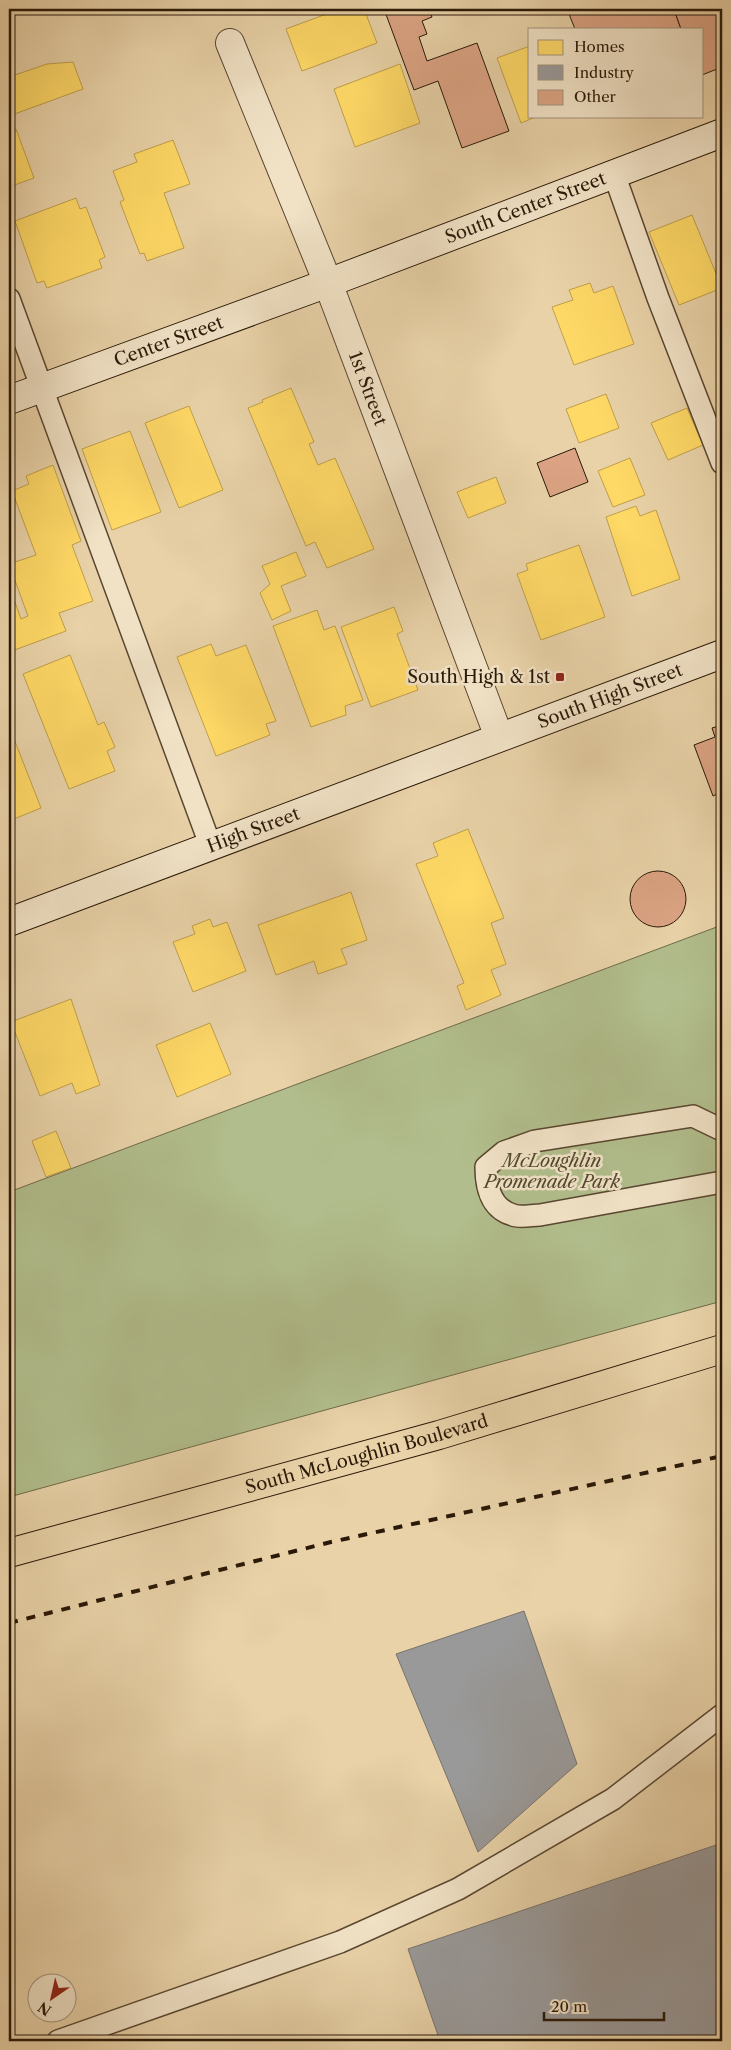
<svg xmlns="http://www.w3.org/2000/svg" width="731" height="2050" viewBox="0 0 731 2050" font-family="'Libre Caslon Text',serif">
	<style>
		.green { fill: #b1bd8c; stroke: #6e6b4a }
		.homes { fill: #ffd966; stroke: #bf9f4a }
		.industry { fill: #999; stroke: #78736e }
		.building { fill: #dba383; stroke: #2a1908 }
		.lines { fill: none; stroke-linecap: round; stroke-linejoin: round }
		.lane-casing { stroke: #5a4730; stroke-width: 24 }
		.street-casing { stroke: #5a4730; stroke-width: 30 }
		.secondary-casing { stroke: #2a1908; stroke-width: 30 }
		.highway-casing { stroke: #2a1908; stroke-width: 30 }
		.lane { stroke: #f1e2c6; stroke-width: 21 }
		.street { stroke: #f1e2c6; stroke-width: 28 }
		.secondary { stroke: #f1e2c6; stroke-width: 28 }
		.highway { stroke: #e9d2a8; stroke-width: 28 }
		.rail { stroke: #2a1908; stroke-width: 4; stroke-dasharray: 9 9; stroke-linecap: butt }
		.poi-dot { fill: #8f2418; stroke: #f1e2c6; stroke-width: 2 }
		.labels { text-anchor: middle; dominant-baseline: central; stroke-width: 5; stroke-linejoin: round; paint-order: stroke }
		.street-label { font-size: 18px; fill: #2a1908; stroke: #f1e2c6 }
		.poi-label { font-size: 18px; fill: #2a1908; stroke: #f1e2c6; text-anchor: end }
		.park-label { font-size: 18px; font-style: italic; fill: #524a30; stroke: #f1e2c6 }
	</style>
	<rect width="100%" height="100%" fill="#e9d2a8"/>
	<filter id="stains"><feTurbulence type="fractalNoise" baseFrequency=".004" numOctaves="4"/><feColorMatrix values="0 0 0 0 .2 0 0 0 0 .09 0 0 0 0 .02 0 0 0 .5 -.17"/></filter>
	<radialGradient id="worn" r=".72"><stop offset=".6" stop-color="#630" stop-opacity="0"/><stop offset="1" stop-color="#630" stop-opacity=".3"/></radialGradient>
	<polygon class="green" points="722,925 722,1301 9,1497 9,1192"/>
	<g class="homes">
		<polygon points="340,9 364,9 377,43 302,71 286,29"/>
		<polygon points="530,46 530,116 538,116 521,123 497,58"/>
		<polygon points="73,62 83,89 9,116 9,69 12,68 15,75 47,64"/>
		<polygon points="400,64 420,123 355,147 334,89"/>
		<polygon points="16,129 34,178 9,187 9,132"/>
		<polygon points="173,140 190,184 164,193 184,248 147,261 144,253 140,254 120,202 124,200 113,171 137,162 134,154"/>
		<polygon points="76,198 80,209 86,207 105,257 99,260 102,268 47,288 44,281 37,283 15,221"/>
		<polygon points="692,215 722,288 679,305 649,232"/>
		<polygon points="590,283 594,293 613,286 634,344 574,365 552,307 573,300 569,290"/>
		<polygon points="291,388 314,442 309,444 318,465 335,458 374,549 327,568 315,542 306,546 248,408 263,402 262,400"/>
		<polygon points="606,394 619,428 579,443 566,409"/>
		<polygon points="189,406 223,490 179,508 145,423"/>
		<polygon points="687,408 703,445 668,460 651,423"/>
		<polygon points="130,431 161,512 112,530 82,449"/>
		<polygon points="630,458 645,495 613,507 598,471"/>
		<polygon points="53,465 81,541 72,545 93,601 59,613 66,631 9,652 9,585 21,619 28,616 9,564 36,555 12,491 29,484 26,476"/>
		<polygon points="496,477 506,503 468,518 457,492"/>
		<polygon points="636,506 640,516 656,510 680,579 632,596 606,517"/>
		<polygon points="579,545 605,617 541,640 517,574 528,570 526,564"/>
		<polygon points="296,552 306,576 281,586 291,611 272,620 260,593 270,584 262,566"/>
		<polygon points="394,607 403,631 397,634 418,690 371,707 341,627"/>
		<polygon points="317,610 324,630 335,626 363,700 345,706 346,715 311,727 273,626"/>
		<polygon points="211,644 216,656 246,645 276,721 266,724 270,735 216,756 177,657"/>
		<polygon points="70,655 98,725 104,722 115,747 107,751 115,771 69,789 23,674"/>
		<polygon points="9,726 41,808 9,821"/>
		<polygon points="468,829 504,918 491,923 506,964 491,970 501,995 466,1010 457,986 464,983 416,864 438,856 433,843"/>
		<polygon points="351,892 367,940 341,949 347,964 318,974 314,961 276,975 258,925"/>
		<polygon points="210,919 213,927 227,922 246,971 193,992 173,942 195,934 192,926"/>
		<polygon points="71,999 100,1085 76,1094 72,1083 40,1096 11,1022"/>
		<polygon points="210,1023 231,1074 177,1097 156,1045"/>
		<polygon points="56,1131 71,1168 46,1177 32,1141"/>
	</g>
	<g class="industry">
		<polygon points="524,1611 577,1764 478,1852 396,1654"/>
		<polygon points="722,1843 722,2041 440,2041 408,1949"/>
	</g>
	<g class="building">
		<polygon points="384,9 429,9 432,17 422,21 427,34 419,37 427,61 477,43 509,131 462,148 438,81 414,90"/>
		<polygon points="567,9 674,9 681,29 575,29"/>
		<polygon points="693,9 722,9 722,67 702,75 702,29 681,29 676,15"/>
		<polygon points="575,448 588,482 550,497 537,463"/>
		<polygon points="722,725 722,804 721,805 717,794 713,796 694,745 715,737 712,728"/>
		<circle cx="658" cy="899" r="28"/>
	</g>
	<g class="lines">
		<g class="lane-casing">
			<g id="lane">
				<polyline points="614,174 658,298 722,463"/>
				<polyline points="9,299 211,847"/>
				<path d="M722,1130L693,1116L535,1141L504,1152L486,1167C486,1187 491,1209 513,1215C520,1218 532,1215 540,1215L722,1182"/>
				<polyline points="58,2041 340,1942 458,1889 613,1799 722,1715"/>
			</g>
		</g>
		<g class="street-casing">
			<g id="street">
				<path id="s1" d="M230,43L328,283L499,737"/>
			</g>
		</g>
		<g class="secondary-casing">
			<g id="secondary">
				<path id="s2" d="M9,400L328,283L722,133"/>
				<path id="s3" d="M9,922L722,654"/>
			</g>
		</g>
		<g class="highway-casing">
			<g id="highway">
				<path id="s4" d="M9,1553L439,1435L722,1349"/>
			</g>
		</g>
		<use href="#lane" class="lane"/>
		<use href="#street" class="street"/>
		<use href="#secondary" class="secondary"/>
		<use href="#highway" class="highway"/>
		<polyline class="rail" points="9,1623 331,1542 722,1456"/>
	</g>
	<rect class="poi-dot" x="555" y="672" width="10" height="10" rx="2.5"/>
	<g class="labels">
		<g class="street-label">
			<text stroke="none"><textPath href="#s2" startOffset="551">South Center Street</textPath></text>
			<text stroke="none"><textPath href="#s2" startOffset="170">Center Street</textPath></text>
			<text stroke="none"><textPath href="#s1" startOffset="372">1st Street</textPath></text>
			<text stroke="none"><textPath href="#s3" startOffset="642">South High Street</textPath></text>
			<text stroke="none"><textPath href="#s3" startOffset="261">High Street</textPath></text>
			<text stroke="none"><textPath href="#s4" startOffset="371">South McLoughlin Boulevard</textPath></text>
		</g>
		<g class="poi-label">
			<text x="550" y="677">South High &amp; 1st</text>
		</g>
		<g class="park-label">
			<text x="552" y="1161">McLoughlin<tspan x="552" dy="21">Promenade Park</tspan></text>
		</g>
	</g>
	<rect width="731" height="2050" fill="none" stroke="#e9d2a8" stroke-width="30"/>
	<rect x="10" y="10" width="711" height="2030" fill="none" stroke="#2a1908" stroke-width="2.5"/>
	<rect x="15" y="15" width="701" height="2020" fill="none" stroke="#2a1908"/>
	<rect x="528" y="28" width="175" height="90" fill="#f1e2c6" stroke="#a1927a"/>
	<rect x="538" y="40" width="25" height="15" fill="#ffd966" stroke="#a1927a"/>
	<text x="574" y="52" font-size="15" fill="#2a1908">Homes</text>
	<rect x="538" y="65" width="25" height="15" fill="#999999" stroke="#a1927a"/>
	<text x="574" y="78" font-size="15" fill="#2a1908">Industry</text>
	<rect x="538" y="90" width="25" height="15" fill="#dba383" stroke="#a1927a"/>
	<text x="574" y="102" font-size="15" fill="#2a1908">Other</text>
	<g transform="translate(52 1998) rotate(214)"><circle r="24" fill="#f1e2c6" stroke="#a1927a"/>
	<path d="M0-4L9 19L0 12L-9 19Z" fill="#8f2418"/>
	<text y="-8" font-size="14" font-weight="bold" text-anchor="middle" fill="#2a1908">N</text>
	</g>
	<path d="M544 2012v8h120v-8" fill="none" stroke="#2a1908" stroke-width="2.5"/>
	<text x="551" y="2012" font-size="15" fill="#2a1908" stroke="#f1e2c6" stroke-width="4" paint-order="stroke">20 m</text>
	<rect width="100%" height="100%" filter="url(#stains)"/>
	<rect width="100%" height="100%" fill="url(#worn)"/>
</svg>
